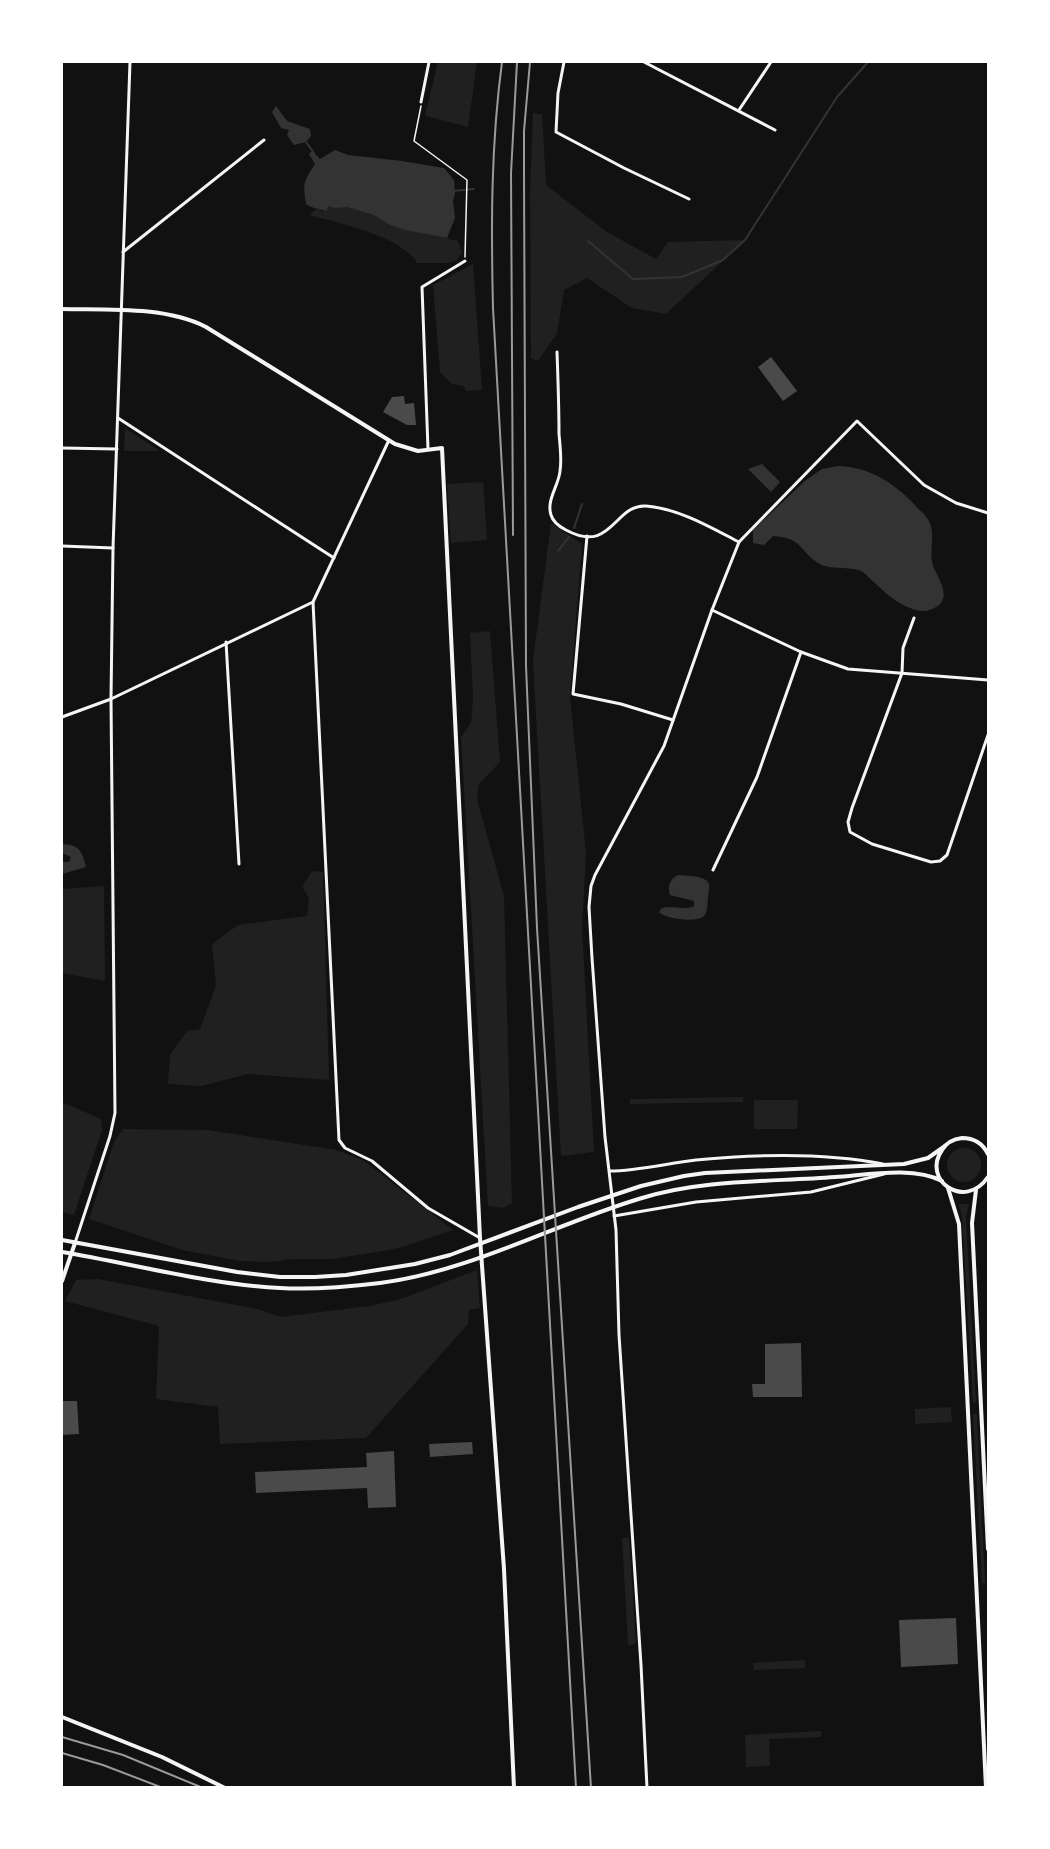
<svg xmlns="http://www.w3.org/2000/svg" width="1050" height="1849" viewBox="0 0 1050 1849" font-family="'PT Sans Narrow',sans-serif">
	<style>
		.green { fill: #202020 }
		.water { fill: #333 }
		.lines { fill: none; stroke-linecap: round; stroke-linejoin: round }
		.stream { stroke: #333; stroke-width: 2 }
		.building { fill: #4a4a4a }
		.path { stroke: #f5f5f5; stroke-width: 1.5 }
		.minor { stroke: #f5f5f5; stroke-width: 3 }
		.tertiary { stroke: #f5f5f5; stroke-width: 4 }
		.rail { stroke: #9a9a9a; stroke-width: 2 }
	</style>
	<rect width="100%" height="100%" fill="#111"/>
	<g class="green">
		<polygon points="438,62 477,62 468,127 425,116"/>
		<polygon points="533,113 542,114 546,185 607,232 656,259 668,242 745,240 666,314 632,308 587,278 564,290 557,333 538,361 531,358 530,192"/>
		<path d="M329,206L347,207L374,215L388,224L458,241L462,253L456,261L446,263H417C402,236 338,223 309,215L318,208L321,211H326Z"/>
		<polygon points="473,264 482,390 466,391 464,386 452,384 440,372 433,285"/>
		<polygon points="125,428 160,451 124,451"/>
		<polygon points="483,482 487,540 451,543 447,484"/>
		<polygon points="551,523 582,544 570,697 586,852 582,927 594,1152 561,1156 533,661"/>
		<polygon points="490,631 500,762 479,784 477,799 504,896 512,1203 503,1208 488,1206 461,737 471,723 473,699 470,633"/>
		<polygon points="312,871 323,872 329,1080 248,1074 201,1086 168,1084 170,1055 187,1031 200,1029 216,986 212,944 238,925 307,916 309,898 302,887"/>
		<polygon points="104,886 105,981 62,973 62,889"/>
		<polygon points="743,1097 743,1102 630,1104 630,1099"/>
		<polygon points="754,1100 798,1100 797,1129 754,1129"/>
		<polygon points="62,1102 101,1119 102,1130 74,1215 62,1212"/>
		<polygon points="123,1129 208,1130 336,1150 363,1160 453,1230 399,1248 371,1253 331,1259 293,1259 270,1262 240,1261 182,1250 89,1219 114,1142"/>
		<circle cx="964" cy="1165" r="17"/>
		<polygon points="959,1204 969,1204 966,1217 976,1403 973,1403 962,1216"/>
		<polygon points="477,1270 480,1308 469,1310 468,1324 366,1438 220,1444 218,1407 156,1399 159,1326 65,1301 76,1280 98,1279 257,1309 281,1317 369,1306 398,1300"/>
		<polygon points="951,1407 952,1422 915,1424 915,1409"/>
		<polygon points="973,1414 977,1414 985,1583 982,1583"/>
		<polygon points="629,1537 636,1644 628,1645 622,1538"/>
		<polygon points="805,1660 805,1668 754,1670 753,1663"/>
		<polygon points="821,1731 821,1737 769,1739 770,1766 746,1767 745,1735"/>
	</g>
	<g class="water">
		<polygon points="276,106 287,121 310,129 311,136 306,142 294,145 287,135 289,130 281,128 272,112"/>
		<path d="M335,150L348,155L402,161L444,168L454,180L455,194L453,201L455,218L447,238L405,230L388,224L374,215L347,207L335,208L329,206L326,211L311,207L306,204C303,184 303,182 315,164L309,154L312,151L320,159Z"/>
		<polygon points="762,464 780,482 771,492 748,469"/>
		<path d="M838,466C869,467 893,482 914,504C918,509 926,515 929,521C935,533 930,549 932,562C935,575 954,597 936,607C933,609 928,611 923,611C906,610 888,596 876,584C872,581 867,575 863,572C850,565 830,571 818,563C798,549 802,538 773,536L764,545L753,543V530L806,480L822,469Z"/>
		<path d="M62,844C80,845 82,851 86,867L62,874V862H69L71,857L62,853Z"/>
		<path d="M678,875C686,876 706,875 709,884C710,888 708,894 708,898C707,904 708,912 704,916C697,923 665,919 659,912L662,908C673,905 684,911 694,906V901L670,895C667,886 670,879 678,875Z"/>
	</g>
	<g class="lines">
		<g class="stream">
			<polyline points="306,142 314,153"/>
			<polyline points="453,191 474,189"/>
			<polyline points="588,241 633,279 682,277 723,260 745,240 837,97 868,62"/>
			<polyline points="574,528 582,504"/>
			<polyline points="558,551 569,537"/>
		</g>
	</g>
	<g class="building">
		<polygon points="771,357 797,391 783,401 758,367"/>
		<polygon points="404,396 405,404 414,403 416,425 407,425 383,412 392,397"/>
		<polygon points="801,1343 802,1397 753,1397 752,1384 765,1384 765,1344"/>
		<polygon points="62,1401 77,1401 79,1434 62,1435"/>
		<polygon points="472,1442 473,1454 430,1457 429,1444"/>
		<polygon points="394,1451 396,1507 368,1508 367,1488 256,1493 255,1472 367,1467 366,1453"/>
		<polygon points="956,1618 958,1664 901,1667 899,1620"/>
	</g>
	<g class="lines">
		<polyline class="path" points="421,106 414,141 467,180 465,257"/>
		<g class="minor">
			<polyline points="564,62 558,93 556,132 624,168 689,199"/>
			<polyline points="644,62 775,130"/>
			<polyline points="421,102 429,62"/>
			<polyline points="739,110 771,62"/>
			<polyline points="123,252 264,140"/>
			<path d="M557,352C558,379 559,407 559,434C560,446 562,459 560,471C559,485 546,500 551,515C553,522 560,527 566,530C612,555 614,504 646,506C680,509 710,527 739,542"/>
			<polyline points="118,418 334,558"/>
			<polyline points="62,448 117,449"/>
			<polyline points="428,449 422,287 465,261"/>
			<polyline points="587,536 573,694 621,704 673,720"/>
			<polyline points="62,546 113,548"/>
			<polyline points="313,602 339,1140 345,1148 372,1161 428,1208 480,1238"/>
			<polyline points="712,610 801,652 848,669 988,680"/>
			<polyline points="914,618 903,648 902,673 852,808 848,822 850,832 872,844 931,862 940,861 947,855 988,735"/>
			<polyline points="226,642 239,864"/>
			<polyline points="62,717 111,699 313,602 389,440"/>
			<polyline points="713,870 757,777 801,652"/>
			<path d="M610,1171C637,1171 669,1163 696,1160C758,1154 822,1152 883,1164"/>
			<polyline points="614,1216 696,1202 811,1192 884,1174"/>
			<polyline points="75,1243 110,1136 115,1113 111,699 113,548 130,62"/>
			<polyline points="647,1788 641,1665 619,1335 616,1230 605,1137 592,958 589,907 591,886 595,875 664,746 712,610 739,542 857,421 924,485 956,503 988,513"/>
		</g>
		<g class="tertiary">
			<path d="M62,309C106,310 165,306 206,327L395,444L418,451L442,448L480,1238L504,1569L514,1788"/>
			<path d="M988,1154C983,1144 974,1138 962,1138C954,1139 946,1143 942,1150C921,1180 965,1211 988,1177"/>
			<polyline points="948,1188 959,1224 986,1788"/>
			<polyline points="976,1190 972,1223 988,1549"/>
			<polyline points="62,1240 237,1272 280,1277 315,1277 346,1275 415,1264 450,1255 578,1207 641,1186 684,1176 705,1173 904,1164 928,1158 945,1146"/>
			<path d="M62,1252C134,1264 206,1284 280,1288C313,1290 347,1287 380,1283C472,1271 554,1224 642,1198C704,1179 771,1182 835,1177C867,1175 913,1166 942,1181"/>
			<polyline points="62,1281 75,1243"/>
			<polyline points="62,1717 162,1757 225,1788"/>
		</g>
		<g class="rail">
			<path d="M502,62C491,145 491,223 493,308L576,1788"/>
			<polyline points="530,62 524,131 524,173 526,666 537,928 591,1788"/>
			<polyline points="513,535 511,173 517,62"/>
			<polyline points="62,1737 123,1755 203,1788"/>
			<polyline points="62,1753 103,1765 163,1788"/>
		</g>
	</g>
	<rect width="1050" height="1849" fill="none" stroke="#ffffff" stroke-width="126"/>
</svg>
